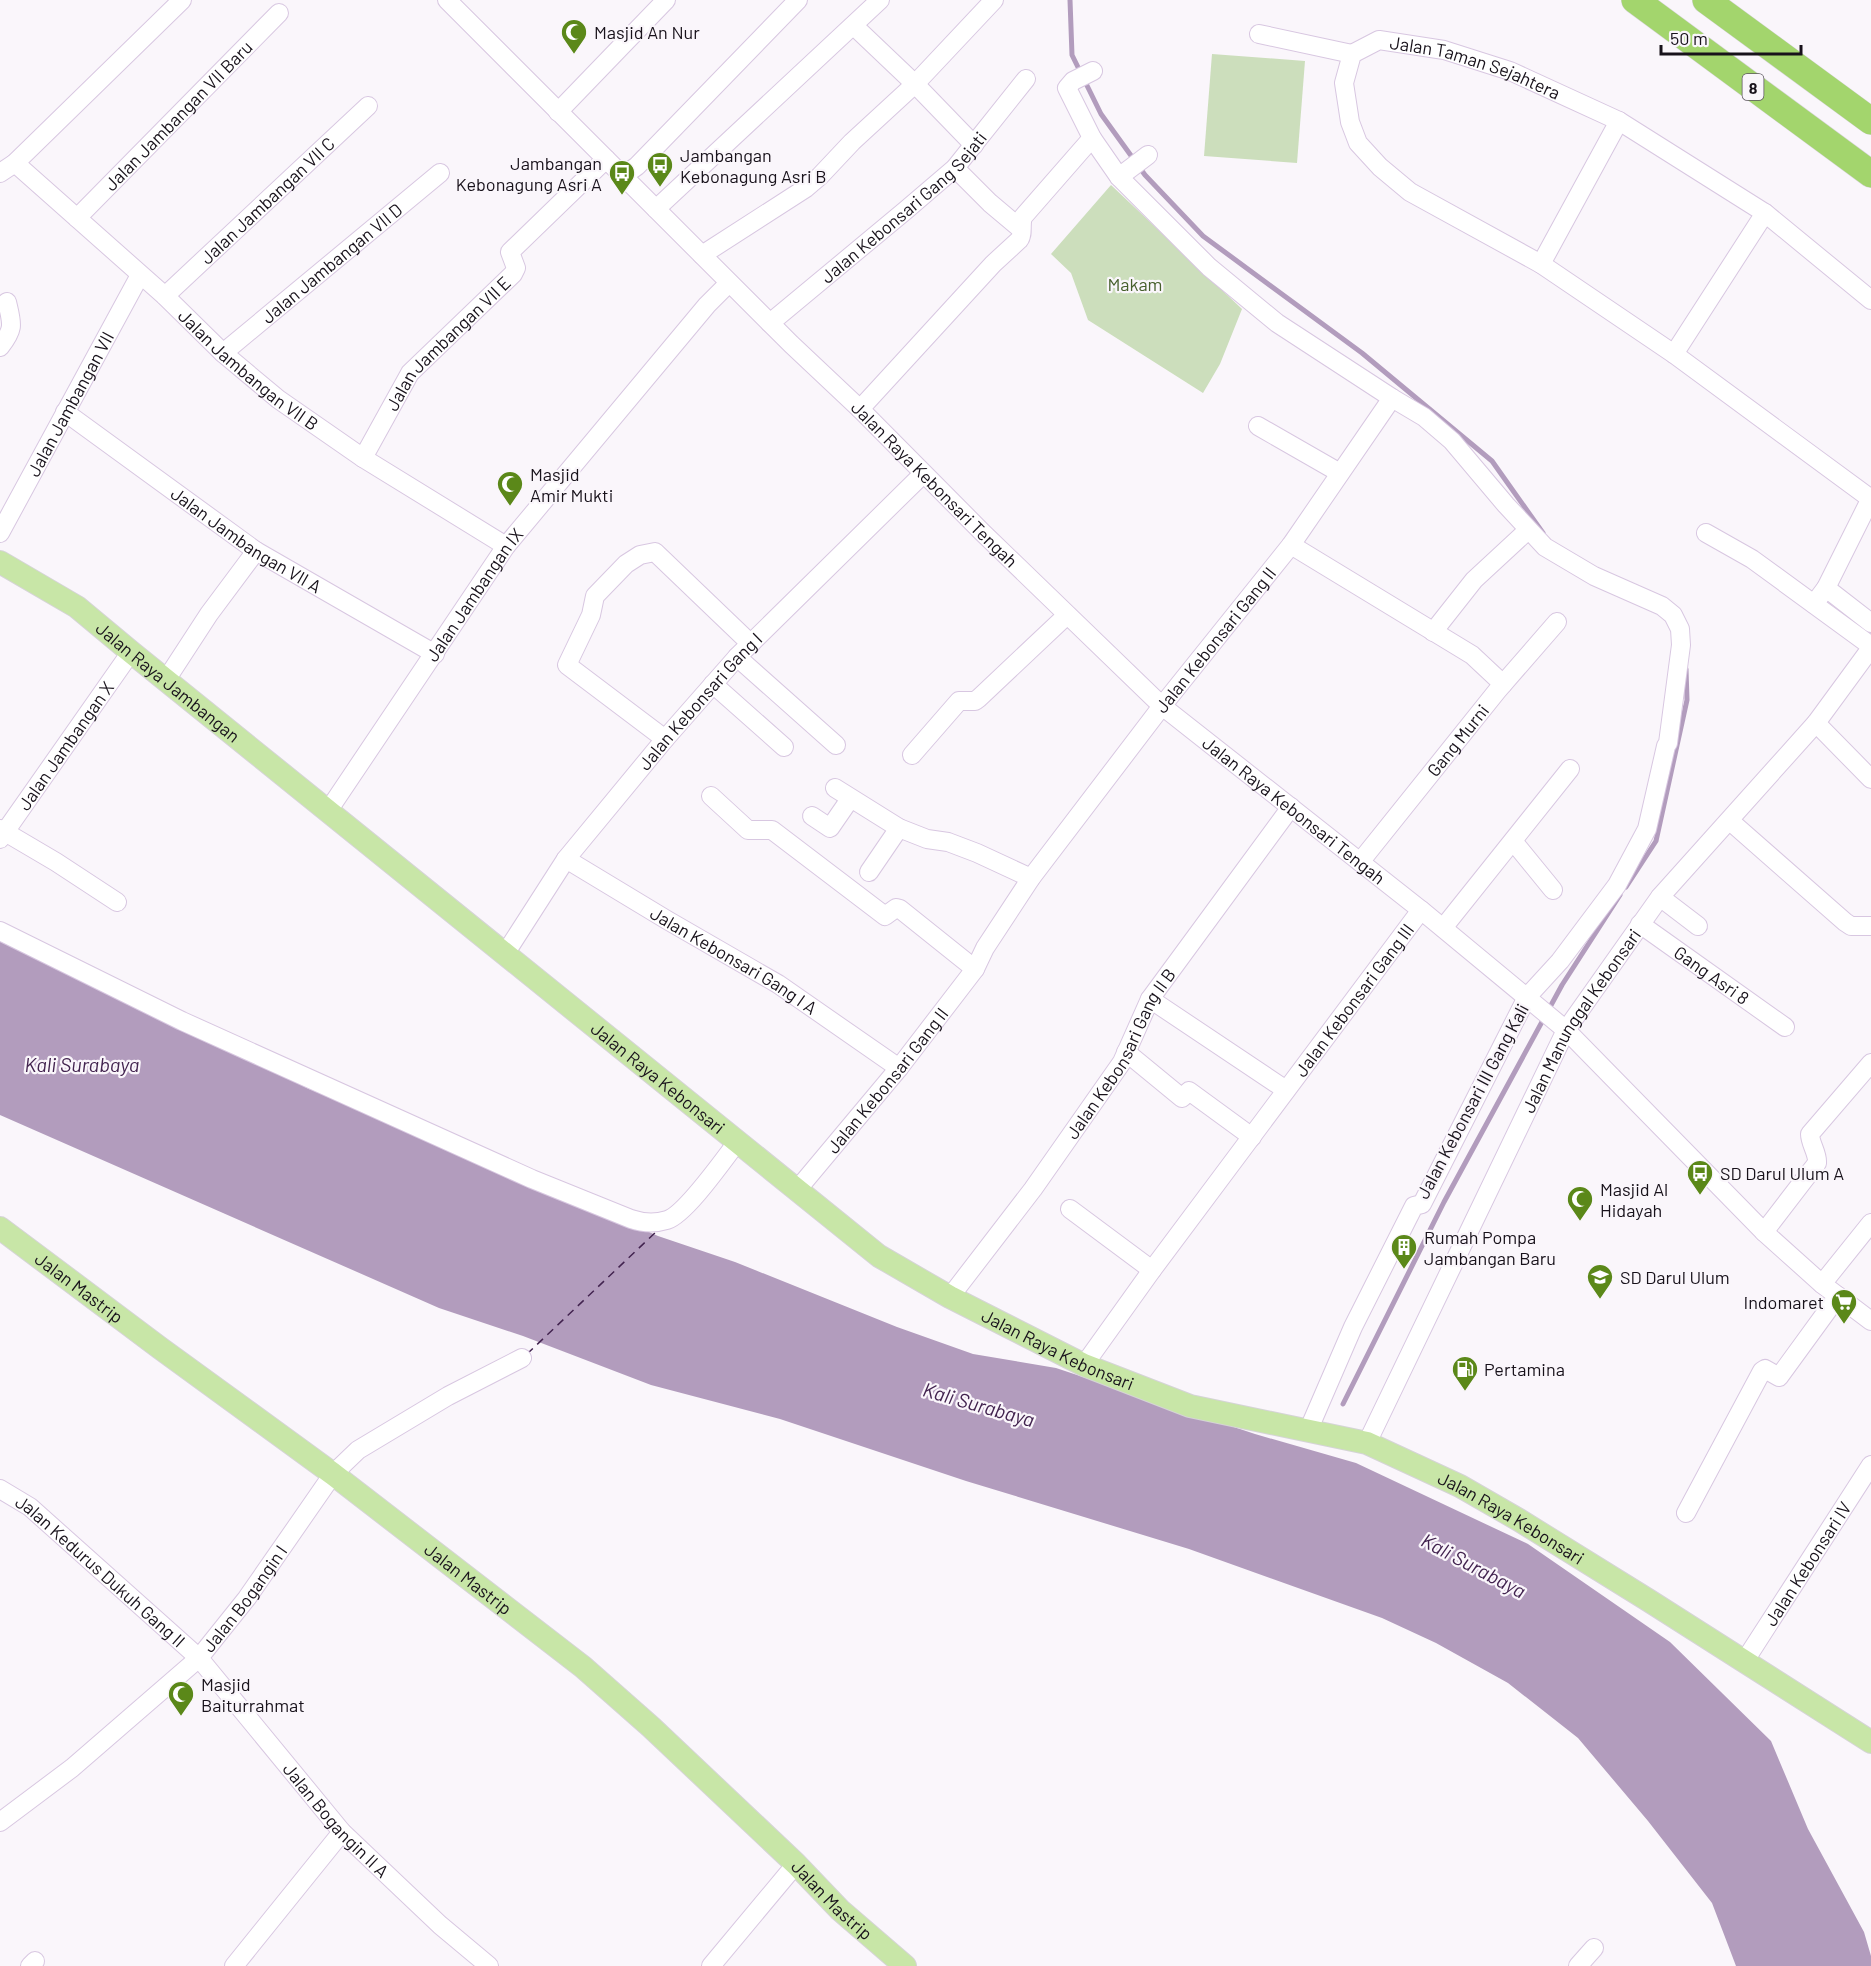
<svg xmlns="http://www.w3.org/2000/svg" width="1871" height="1966" viewBox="0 0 1871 1966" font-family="Barlow,sans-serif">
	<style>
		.green { fill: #ccdebc }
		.water { fill: #b29cbd }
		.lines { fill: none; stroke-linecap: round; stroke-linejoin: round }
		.stream { stroke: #b29cbd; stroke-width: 5 }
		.ferry { stroke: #42234f; stroke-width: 1.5; stroke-dasharray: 8 6; stroke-linecap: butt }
		.minor-casing { stroke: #d8c7e1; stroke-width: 20 }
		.major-casing { stroke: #d5d4d6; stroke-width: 24 }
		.highway-casing { stroke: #d5d4d6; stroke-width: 28 }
		.minor { stroke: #fff; stroke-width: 18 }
		.major { stroke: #c8e6a7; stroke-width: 22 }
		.highway { stroke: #a3d56d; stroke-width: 27 }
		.labels { text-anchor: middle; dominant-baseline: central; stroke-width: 4.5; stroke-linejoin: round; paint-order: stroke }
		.shield { fill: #faf6fb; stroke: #5c565e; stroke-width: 1.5 }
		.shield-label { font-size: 16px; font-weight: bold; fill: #18121b }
		.poi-label { font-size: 18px; fill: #18121b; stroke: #faf6fb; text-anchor: start }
		.street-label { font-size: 18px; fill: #18121b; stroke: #faf6fb }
		.park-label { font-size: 18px; fill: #465f2b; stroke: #faf6fb }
		.water-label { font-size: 20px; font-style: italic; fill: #42234f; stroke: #faf6fb }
	</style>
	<rect width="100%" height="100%" fill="#faf6fb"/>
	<g class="green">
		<polygon points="1212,54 1305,61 1297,163 1204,156"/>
		<polygon points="1111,185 1242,309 1220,364 1203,393 1088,320 1071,273 1051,254"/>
	</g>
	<polygon class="water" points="0,934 309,1089 528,1178 658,1236 735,1262 897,1327 973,1354 1056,1368 1255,1434 1356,1463 1528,1544 1670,1642 1771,1741 1808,1829 1864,1932 1871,1956 1871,1966 1736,1966 1712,1903 1648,1821 1578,1738 1508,1683 1436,1643 1382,1618 1189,1549 966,1481 780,1419 651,1385 523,1336 439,1308 0,1115"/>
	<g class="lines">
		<g class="stream">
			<polyline points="1070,0 1072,55 1101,114 1145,175 1203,236 1362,353 1492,461 1543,533"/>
			<polyline points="1626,887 1656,841 1687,700 1686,669"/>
			<polyline points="1343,1404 1444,1202 1562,985 1620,895"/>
		</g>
		<polyline class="ferry" points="527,1354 657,1231"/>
		<g class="minor-casing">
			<g id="minor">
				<path id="s1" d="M447,0L791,344L860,409L982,532L1162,706L1421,910L1566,1030L1764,1232L1822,1284L1871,1321"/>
				<polyline points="854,26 915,84 974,145"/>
				<polyline points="1259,34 1352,54"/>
				<polyline points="1093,71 1073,81 1067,88 1092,138 1119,177 1209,267 1277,323 1392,398 1424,417 1452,441 1506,505 1545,547 1594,576 1662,606 1673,615 1680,629 1681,645 1668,743 1666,746 1647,829 1617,885 1560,961 1527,997 1422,1204 1414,1206 1353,1327 1308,1431"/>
				<polyline points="558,112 666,0"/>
				<path id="s2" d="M15,163L165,296L223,353L278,399L363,458L506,546"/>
				<polyline points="955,168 990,203 1021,229"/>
				<polyline points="0,173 15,163 182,0"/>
				<polyline points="623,176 637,166 798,0"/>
				<polyline points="1119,177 1148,155"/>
				<polyline points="656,209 880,0"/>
				<path id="s3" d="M77,218L279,13"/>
				<polyline points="702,255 806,188 820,176 852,142 915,84 994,0"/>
				<polyline points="1541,264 1619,121"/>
				<path id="s4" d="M165,296L368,106"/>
				<path id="s5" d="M770,323L906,210L955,168L1026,79"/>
				<path d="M0,347C15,328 12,324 7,302"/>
				<path id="s6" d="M223,353L440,173"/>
				<polyline points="1674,354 1765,213"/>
				<path d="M860,409L993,264L1019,240C1024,234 1020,225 1023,217L1092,138"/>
				<path id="s7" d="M65,412L256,551L435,654"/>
				<polyline points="1258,426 1340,473"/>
				<path id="s8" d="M363,458L410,373L513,274L516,268L510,252L606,159"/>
				<path id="s9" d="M1871,499L1674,354L1541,264L1410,192L1380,167L1358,143L1350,122L1344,83L1352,54L1379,40L1444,50L1510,71L1619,121L1765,213L1871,300"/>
				<path id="s10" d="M0,533L140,275"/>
				<polyline points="1706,533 1752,559 1871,646"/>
				<polyline points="1291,545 1472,655 1503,684"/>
				<polyline points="1826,588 1871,623"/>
				<polyline points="1814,604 1826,588 1871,498"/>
				<polyline points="1433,632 1474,580 1528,530"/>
				<polyline points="737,657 836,745"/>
				<polyline points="166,680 209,614 256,551"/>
				<polyline points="713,684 784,747"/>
				<polyline points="1816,723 1871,779"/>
				<polyline points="665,739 567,665 591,615 595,596 626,564 640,555 655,552 751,644"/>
				<polyline points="912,755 959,701 975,701 979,698 1067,615"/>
				<polyline points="835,788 899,828 927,839 948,842 977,853 1031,878"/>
				<polyline points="711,796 748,830 772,830 885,916 896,908 900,909 975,969"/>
				<path id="s11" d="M328,811L506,546L707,305L729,283"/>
				<polyline points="812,816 830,828 850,799"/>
				<polyline points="1730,821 1845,922 1851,926 1871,926"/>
				<polyline points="0,829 56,862 117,902"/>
				<path id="s12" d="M0,839L131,652"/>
				<polyline points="1513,841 1553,890"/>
				<path id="s13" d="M566,859L667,920L778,984L899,1068"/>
				<path id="s14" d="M1360,862L1497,691L1557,622"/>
				<polyline points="869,872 899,828"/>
				<polyline points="1660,897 1698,926"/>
				<path id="s15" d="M1640,924L1785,1027"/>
				<polyline points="1443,928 1570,769"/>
				<path d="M0,931L182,1021L532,1179L631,1219C643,1223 654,1224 667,1220C686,1214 724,1159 738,1141"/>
				<path id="s16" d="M505,954L566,859L665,739L737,657L923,474"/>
				<polyline points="1150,999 1286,1090"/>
				<polyline points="1126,1052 1182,1098 1189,1091 1252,1137"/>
				<path id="s17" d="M797,1190L899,1068L975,969L985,948L1031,878L1162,706L1291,545L1392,398"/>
				<polyline points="1070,1209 1152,1270"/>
				<path d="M1764,1232L1817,1163C1818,1153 1810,1144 1810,1134L1871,1063"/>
				<polyline points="1822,1284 1871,1223"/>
				<path id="s18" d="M950,1297L1033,1189L1122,1062L1150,999L1291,807"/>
				<path id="s19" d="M1084,1365L1152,1270L1421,910"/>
				<path id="s20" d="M1367,1443L1566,1030L1660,897L1816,723L1871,648"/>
				<path id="s21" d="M0,1489L30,1507L199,1658L342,1832L440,1925L489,1966"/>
				<polyline points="1686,1513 1762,1371 1765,1369 1779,1377 1838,1296"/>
				<path id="s22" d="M1744,1662L1871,1465"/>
				<path id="s23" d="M0,1822L72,1768L199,1658L247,1598L333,1474L358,1450L448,1396L522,1358"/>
				<polyline points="30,1966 35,1961"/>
				<polyline points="234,1966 342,1832"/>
				<polyline points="711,1966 796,1864"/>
				<polyline points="1578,1966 1594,1948"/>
			</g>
		</g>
		<g class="major-casing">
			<g id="major">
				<path id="s24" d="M0,562L77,607L131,652L879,1256L950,1297L1084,1365L1190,1406L1367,1443L1460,1486L1519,1520L1648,1600L1871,1742"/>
				<path id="s25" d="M0,1228L160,1348L333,1474L583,1667L651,1727L796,1864L840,1910L905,1966"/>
			</g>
		</g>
		<g class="highway-casing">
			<g id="highway">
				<polyline points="1635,0 1871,174"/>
				<polyline points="1706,0 1871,121"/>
			</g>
		</g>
		<use href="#minor" class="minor"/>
		<use href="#major" class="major"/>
		<use href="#highway" class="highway"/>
	</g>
	<defs>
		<g id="mosque-pin" transform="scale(1.35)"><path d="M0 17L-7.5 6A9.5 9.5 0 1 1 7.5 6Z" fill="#5b8819" stroke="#faf6fb"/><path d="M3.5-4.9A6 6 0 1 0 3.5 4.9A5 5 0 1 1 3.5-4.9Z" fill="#fff"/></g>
		<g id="bus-pin" transform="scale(1.35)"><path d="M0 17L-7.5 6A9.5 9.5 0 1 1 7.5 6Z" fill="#5b8819" stroke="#faf6fb"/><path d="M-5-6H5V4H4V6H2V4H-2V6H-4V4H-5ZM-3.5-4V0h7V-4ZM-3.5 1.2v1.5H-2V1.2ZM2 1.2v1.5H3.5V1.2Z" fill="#fff"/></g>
		<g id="building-pin" transform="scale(1.35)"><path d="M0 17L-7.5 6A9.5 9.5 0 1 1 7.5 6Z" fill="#5b8819" stroke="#faf6fb"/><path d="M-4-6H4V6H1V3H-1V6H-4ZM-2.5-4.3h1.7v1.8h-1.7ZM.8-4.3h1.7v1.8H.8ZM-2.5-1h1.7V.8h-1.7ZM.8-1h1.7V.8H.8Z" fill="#fff"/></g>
		<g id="school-pin" transform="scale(1.35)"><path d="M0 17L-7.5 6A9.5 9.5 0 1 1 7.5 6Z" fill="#5b8819" stroke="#faf6fb"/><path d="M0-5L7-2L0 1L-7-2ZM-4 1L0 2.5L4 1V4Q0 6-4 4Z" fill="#fff"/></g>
		<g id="supermarket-pin" transform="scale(1.35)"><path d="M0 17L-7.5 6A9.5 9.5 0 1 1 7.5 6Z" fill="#5b8819" stroke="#faf6fb"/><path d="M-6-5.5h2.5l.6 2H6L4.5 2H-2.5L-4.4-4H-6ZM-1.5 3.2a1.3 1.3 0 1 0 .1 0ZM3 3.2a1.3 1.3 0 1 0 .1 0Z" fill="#fff"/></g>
		<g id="fuel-pin" transform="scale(1.35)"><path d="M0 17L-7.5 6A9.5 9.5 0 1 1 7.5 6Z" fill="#5b8819" stroke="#faf6fb"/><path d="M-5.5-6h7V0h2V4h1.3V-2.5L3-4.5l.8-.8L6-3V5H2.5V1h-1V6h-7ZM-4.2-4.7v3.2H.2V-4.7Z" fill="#fff"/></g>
	</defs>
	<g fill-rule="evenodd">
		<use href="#mosque-pin" x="574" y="32"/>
		<use href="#bus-pin" x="660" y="165"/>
		<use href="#bus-pin" x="622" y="173"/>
		<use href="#mosque-pin" x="510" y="484"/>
		<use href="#bus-pin" x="1700" y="1173"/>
		<use href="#mosque-pin" x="1580" y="1199"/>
		<use href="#building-pin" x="1404" y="1247"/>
		<use href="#school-pin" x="1600" y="1277"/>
		<use href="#supermarket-pin" x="1844" y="1302"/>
		<use href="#fuel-pin" x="1465" y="1369"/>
		<use href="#mosque-pin" x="181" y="1694"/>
	</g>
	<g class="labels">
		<rect class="shield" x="1742.5" y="74" width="21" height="26" rx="4.5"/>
		<g class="shield-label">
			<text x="1753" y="87">8</text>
		</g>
		<g class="poi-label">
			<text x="594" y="32">Masjid An Nur</text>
			<text x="680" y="155">Jambangan<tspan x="680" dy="21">Kebonagung Asri B</tspan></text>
			<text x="602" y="163" text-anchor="end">Jambangan<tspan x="602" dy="21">Kebonagung Asri A</tspan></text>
			<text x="530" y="474">Masjid<tspan x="530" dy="21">Amir Mukti</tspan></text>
			<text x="1720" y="1173">SD Darul Ulum A</text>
			<text x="1600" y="1189">Masjid Al<tspan x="1600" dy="21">Hidayah</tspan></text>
			<text x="1424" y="1237">Rumah Pompa<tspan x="1424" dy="21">Jambangan Baru</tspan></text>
			<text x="1620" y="1277">SD Darul Ulum</text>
			<text x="1824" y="1302" text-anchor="end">Indomaret</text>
			<text x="1484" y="1369">Pertamina</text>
			<text x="201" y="1684">Masjid<tspan x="201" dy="21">Baiturrahmat</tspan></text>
		</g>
		<g class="street-label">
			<text stroke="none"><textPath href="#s9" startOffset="849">Jalan Taman Sejahtera</textPath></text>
			<text stroke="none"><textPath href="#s3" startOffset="144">Jalan Jambangan VII Baru</textPath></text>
			<text stroke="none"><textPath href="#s4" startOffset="140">Jalan Jambangan VII C</textPath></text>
			<text stroke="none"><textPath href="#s5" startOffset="177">Jalan Kebonsari Gang Sejati</textPath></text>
			<text stroke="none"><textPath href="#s6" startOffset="141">Jalan Jambangan VII D</textPath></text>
			<text stroke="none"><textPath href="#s8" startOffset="144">Jalan Jambangan VII E</textPath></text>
			<text stroke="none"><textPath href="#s2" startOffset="312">Jalan Jambangan VII B</textPath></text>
			<text stroke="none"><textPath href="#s10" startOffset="147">Jalan Jambangan VII</textPath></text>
			<text stroke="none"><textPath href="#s1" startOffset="687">Jalan Raya Kebonsari Tengah</textPath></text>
			<text stroke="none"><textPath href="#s7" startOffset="222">Jalan Jambangan VII A</textPath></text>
			<text stroke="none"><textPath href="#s11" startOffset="261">Jalan Jambangan IX</textPath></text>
			<text stroke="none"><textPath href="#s17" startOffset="692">Jalan Kebonsari Gang II</textPath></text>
			<text stroke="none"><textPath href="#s24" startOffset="207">Jalan Raya Jambangan</textPath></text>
			<text stroke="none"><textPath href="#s16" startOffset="320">Jalan Kebonsari Gang I</textPath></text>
			<text stroke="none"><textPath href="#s14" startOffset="156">Gang Murni</textPath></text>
			<text stroke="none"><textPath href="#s12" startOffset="114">Jalan Jambangan X</textPath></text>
			<text stroke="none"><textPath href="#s1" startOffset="1173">Jalan Raya Kebonsari Tengah</textPath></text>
			<text stroke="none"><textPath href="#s13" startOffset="196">Jalan Kebonsari Gang I A</textPath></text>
			<text stroke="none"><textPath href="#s15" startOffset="88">Gang Asri 8</textPath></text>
			<text stroke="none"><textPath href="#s19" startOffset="454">Jalan Kebonsari Gang III</textPath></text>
			<text stroke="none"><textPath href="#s20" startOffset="474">Jalan Manunggal Kebonsari</textPath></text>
			<text stroke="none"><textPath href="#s18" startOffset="298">Jalan Kebonsari Gang II B</textPath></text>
			<text stroke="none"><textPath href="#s24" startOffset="837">Jalan Raya Kebonsari</textPath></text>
			<text stroke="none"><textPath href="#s17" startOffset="142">Jalan Kebonsari Gang II</textPath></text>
			<text transform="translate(1472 1101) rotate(-62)">Jalan Kebonsari III Gang Kali</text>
			<text stroke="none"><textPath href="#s25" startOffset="99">Jalan Mastrip</textPath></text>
			<text stroke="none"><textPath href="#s24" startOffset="1323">Jalan Raya Kebonsari</textPath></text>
			<text stroke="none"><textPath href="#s24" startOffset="1810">Jalan Raya Kebonsari</textPath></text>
			<text stroke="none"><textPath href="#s22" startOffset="117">Jalan Kebonsari IV</textPath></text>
			<text stroke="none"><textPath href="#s21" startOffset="130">Jalan Kedurus Dukuh Gang II</textPath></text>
			<text stroke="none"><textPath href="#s25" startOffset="585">Jalan Mastrip</textPath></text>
			<text stroke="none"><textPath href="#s23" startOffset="333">Jalan Bogangin I</textPath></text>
			<text stroke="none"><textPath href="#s21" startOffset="474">Jalan Bogangin II A</textPath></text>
			<text stroke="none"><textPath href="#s25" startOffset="1071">Jalan Mastrip</textPath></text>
		</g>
		<g class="park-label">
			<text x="1135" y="284">Makam</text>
		</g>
		<g class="water-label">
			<text x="82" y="1064">Kali Surabaya</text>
			<text transform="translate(979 1404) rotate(16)">Kali Surabaya</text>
			<text transform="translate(1474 1565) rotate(28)">Kali Surabaya</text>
		</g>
	</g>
	<path d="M1661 45v9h140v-9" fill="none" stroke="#18121b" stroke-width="3"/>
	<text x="1670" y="45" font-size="18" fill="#18121b" stroke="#faf6fb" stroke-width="4.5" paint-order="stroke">50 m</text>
</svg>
